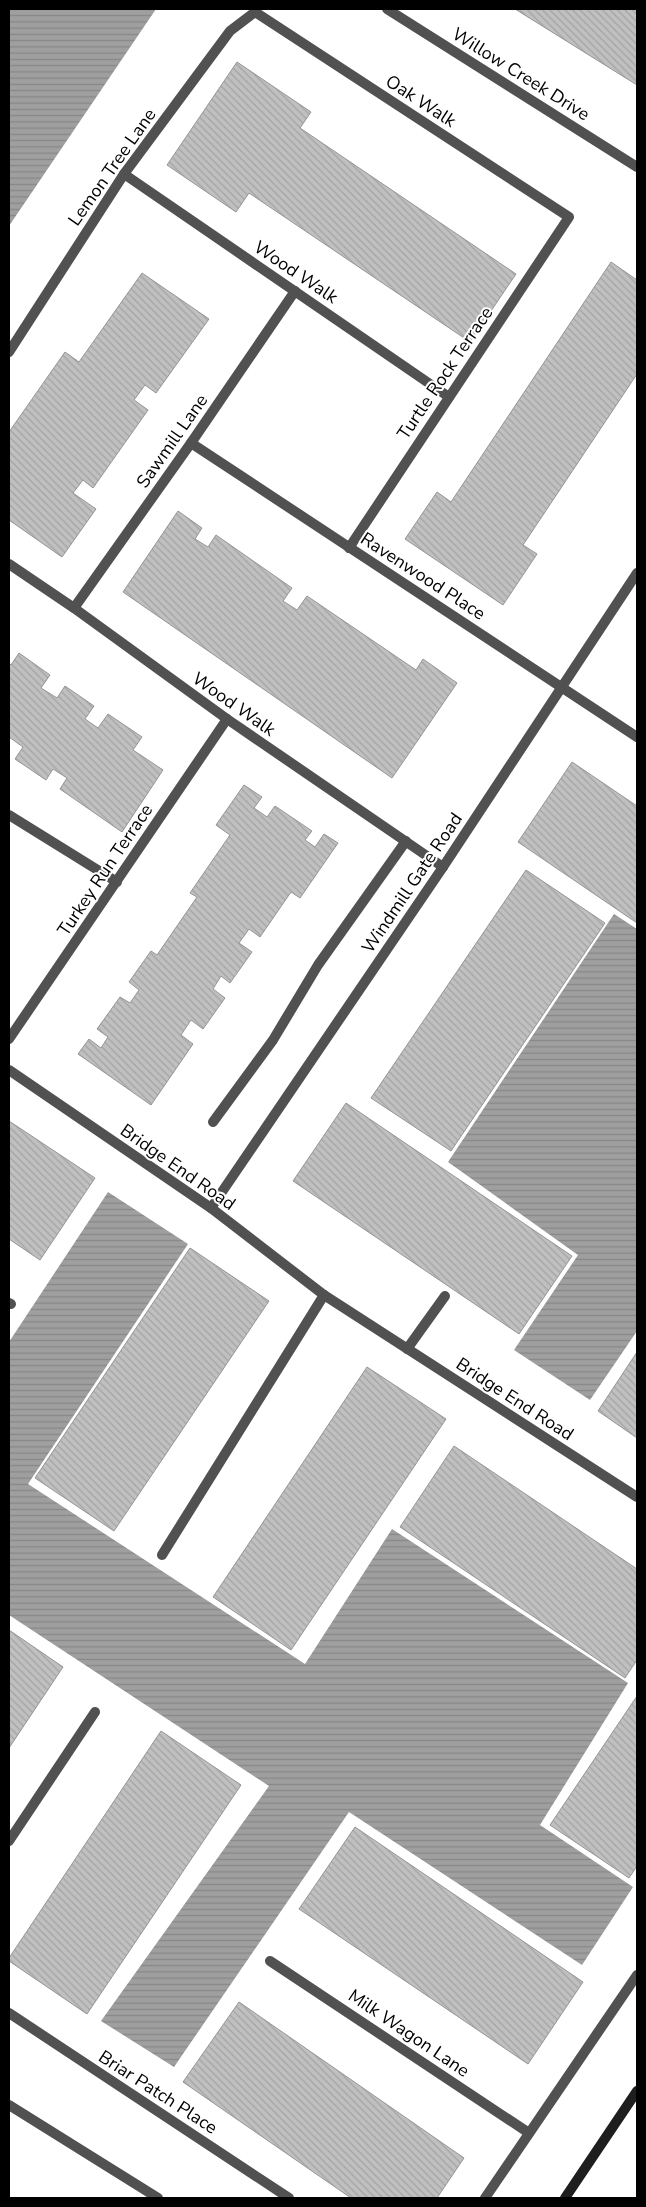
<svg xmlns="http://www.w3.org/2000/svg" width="646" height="2207" viewBox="0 0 646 2207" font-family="'Nunito Sans',sans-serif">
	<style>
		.water { fill: url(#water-rules) }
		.building { fill: url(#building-back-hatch); stroke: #959595 }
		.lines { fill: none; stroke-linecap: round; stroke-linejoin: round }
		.lane { stroke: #515151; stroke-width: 10 }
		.street { stroke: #515151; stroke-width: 10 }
		.secondary { stroke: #1e1e1e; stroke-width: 10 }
		.labels { text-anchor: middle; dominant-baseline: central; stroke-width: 4; stroke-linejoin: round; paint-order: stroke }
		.street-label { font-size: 18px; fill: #000; stroke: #fff }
	</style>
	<defs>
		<pattern id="water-rules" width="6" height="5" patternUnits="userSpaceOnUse" patternTransform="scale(1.25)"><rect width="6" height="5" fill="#9f9f9f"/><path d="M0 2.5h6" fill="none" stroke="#878787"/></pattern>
		<pattern id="building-back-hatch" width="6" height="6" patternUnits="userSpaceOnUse" patternTransform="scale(1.25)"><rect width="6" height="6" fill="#c0c0c0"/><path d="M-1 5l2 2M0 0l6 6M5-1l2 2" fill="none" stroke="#a3a3a3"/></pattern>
	</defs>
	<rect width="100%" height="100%" fill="#fff"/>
	<g class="water">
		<polygon points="9,9 156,9 9,226"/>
		<polygon points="614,914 637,929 637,1331 590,1400 514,1350 578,1255 448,1162"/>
		<polygon points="108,1192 188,1244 28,1484 305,1664 392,1529 628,1683 540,1825 633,1887 582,1965 349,1812 174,2067 101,2021 269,1786 9,1615 9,1342"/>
	</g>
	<g class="building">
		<polygon points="515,9 637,9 637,85"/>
		<polygon points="237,62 311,112 300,128 516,274 470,342 249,193 236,212 167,165"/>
		<polygon points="611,262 637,280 637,374 523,545 537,554 503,605 405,539 437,492 451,502"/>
		<polygon points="142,273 209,319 156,393 145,385 134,400 148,410 93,488 83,480 73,493 96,509 62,557 9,520 9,432 65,352 79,362"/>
		<polygon points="178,511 202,528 195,539 208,547 216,535 292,588 283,601 297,610 307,596 416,670 423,659 457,683 392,778 123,592"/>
		<polygon points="19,653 50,675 41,688 57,698 65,686 94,706 85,719 98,728 108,714 142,737 133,750 163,770 122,832 60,789 67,778 53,769 46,780 15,759 23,747 9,737 9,663 11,665"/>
		<polygon points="572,762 637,806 637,923 518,842"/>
		<polygon points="244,785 262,797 254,808 267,817 275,806 312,831 305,840 315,847 324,834 338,843 300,898 291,892 260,937 249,929 239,943 252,952 230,983 221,976 213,989 225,998 203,1029 191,1020 181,1035 193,1044 151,1105 78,1054 89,1039 101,1048 108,1037 97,1029 120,997 130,1003 139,990 129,982 151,951 157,955 197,897 190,893 230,835 216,825"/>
		<polygon points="526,870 605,923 451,1151 371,1098"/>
		<polygon points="346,1103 572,1256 519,1334 293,1181"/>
		<polygon points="9,1121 95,1178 40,1260 9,1239"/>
		<polygon points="190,1248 269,1301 114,1531 35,1478"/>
		<polygon points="637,1352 637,1438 598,1411"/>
		<polygon points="367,1367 446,1419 291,1650 213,1597"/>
		<polygon points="454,1446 637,1569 637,1660 625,1678 400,1527"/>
		<polygon points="9,1630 63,1667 9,1748"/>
		<polygon points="637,1696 637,1866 629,1878 550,1825"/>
		<polygon points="161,1731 241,1785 87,2014 9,1961 9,1958"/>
		<polygon points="355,1827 583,1982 528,2064 299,1909"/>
		<polygon points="239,2002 464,2158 437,2198 351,2198 183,2082"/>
	</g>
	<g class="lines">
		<g class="lane">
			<polyline points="213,1122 273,1040 318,965 406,841"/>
			<polyline points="9,2105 158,2198"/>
		</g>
		<g class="street">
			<polyline points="387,9 637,167"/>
			<polyline points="124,174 449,397"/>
			<polyline points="9,352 124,174 230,31 255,12 569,217 349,548"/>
			<polyline points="191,443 637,737"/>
			<polyline points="9,564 74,608 227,719 443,867"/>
			<polyline points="74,608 191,443 295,291"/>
			<polyline points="9,815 117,882"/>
			<polyline points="9,1039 227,719"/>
			<polyline points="9,1070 211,1208 324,1295 637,1497"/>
			<polyline points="211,1208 443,867 637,573"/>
			<polyline points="9,1303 11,1304"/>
			<polyline points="407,1349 445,1296"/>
			<polyline points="162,1555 324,1295"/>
			<polyline points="9,1841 95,1712"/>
			<polyline points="270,1961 529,2133"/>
			<polyline points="9,2013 289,2198"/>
			<polyline points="485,2198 637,1975"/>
		</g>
		<polyline class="secondary" points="565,2198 637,2091"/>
	</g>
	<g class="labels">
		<g class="street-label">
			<text transform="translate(521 74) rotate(32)">Willow Creek Drive</text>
			<text transform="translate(421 101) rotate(33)">Oak Walk</text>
			<text transform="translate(112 167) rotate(-55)">Lemon Tree Lane</text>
			<text transform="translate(296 272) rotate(34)">Wood Walk</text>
			<text transform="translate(445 373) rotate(-56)">Turtle Rock Terrace</text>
			<text transform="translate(172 441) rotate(-55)">Sawmill Lane</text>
			<text transform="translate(423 576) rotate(33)">Ravenwood Place</text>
			<text transform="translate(234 704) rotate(35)">Wood Walk</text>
			<text transform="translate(105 870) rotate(-56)">Turkey Run Terrace</text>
			<text transform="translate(412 883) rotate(-56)">Windmill Gate Road</text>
			<text transform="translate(178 1167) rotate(35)">Bridge End Road</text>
			<text transform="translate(515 1399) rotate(33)">Bridge End Road</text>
			<text transform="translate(409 2033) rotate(34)">Milk Wagon Lane</text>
			<text transform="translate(158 2092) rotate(33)">Briar Patch Place</text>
		</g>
	</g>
	<rect width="646" height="2207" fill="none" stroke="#000000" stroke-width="20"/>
</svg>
